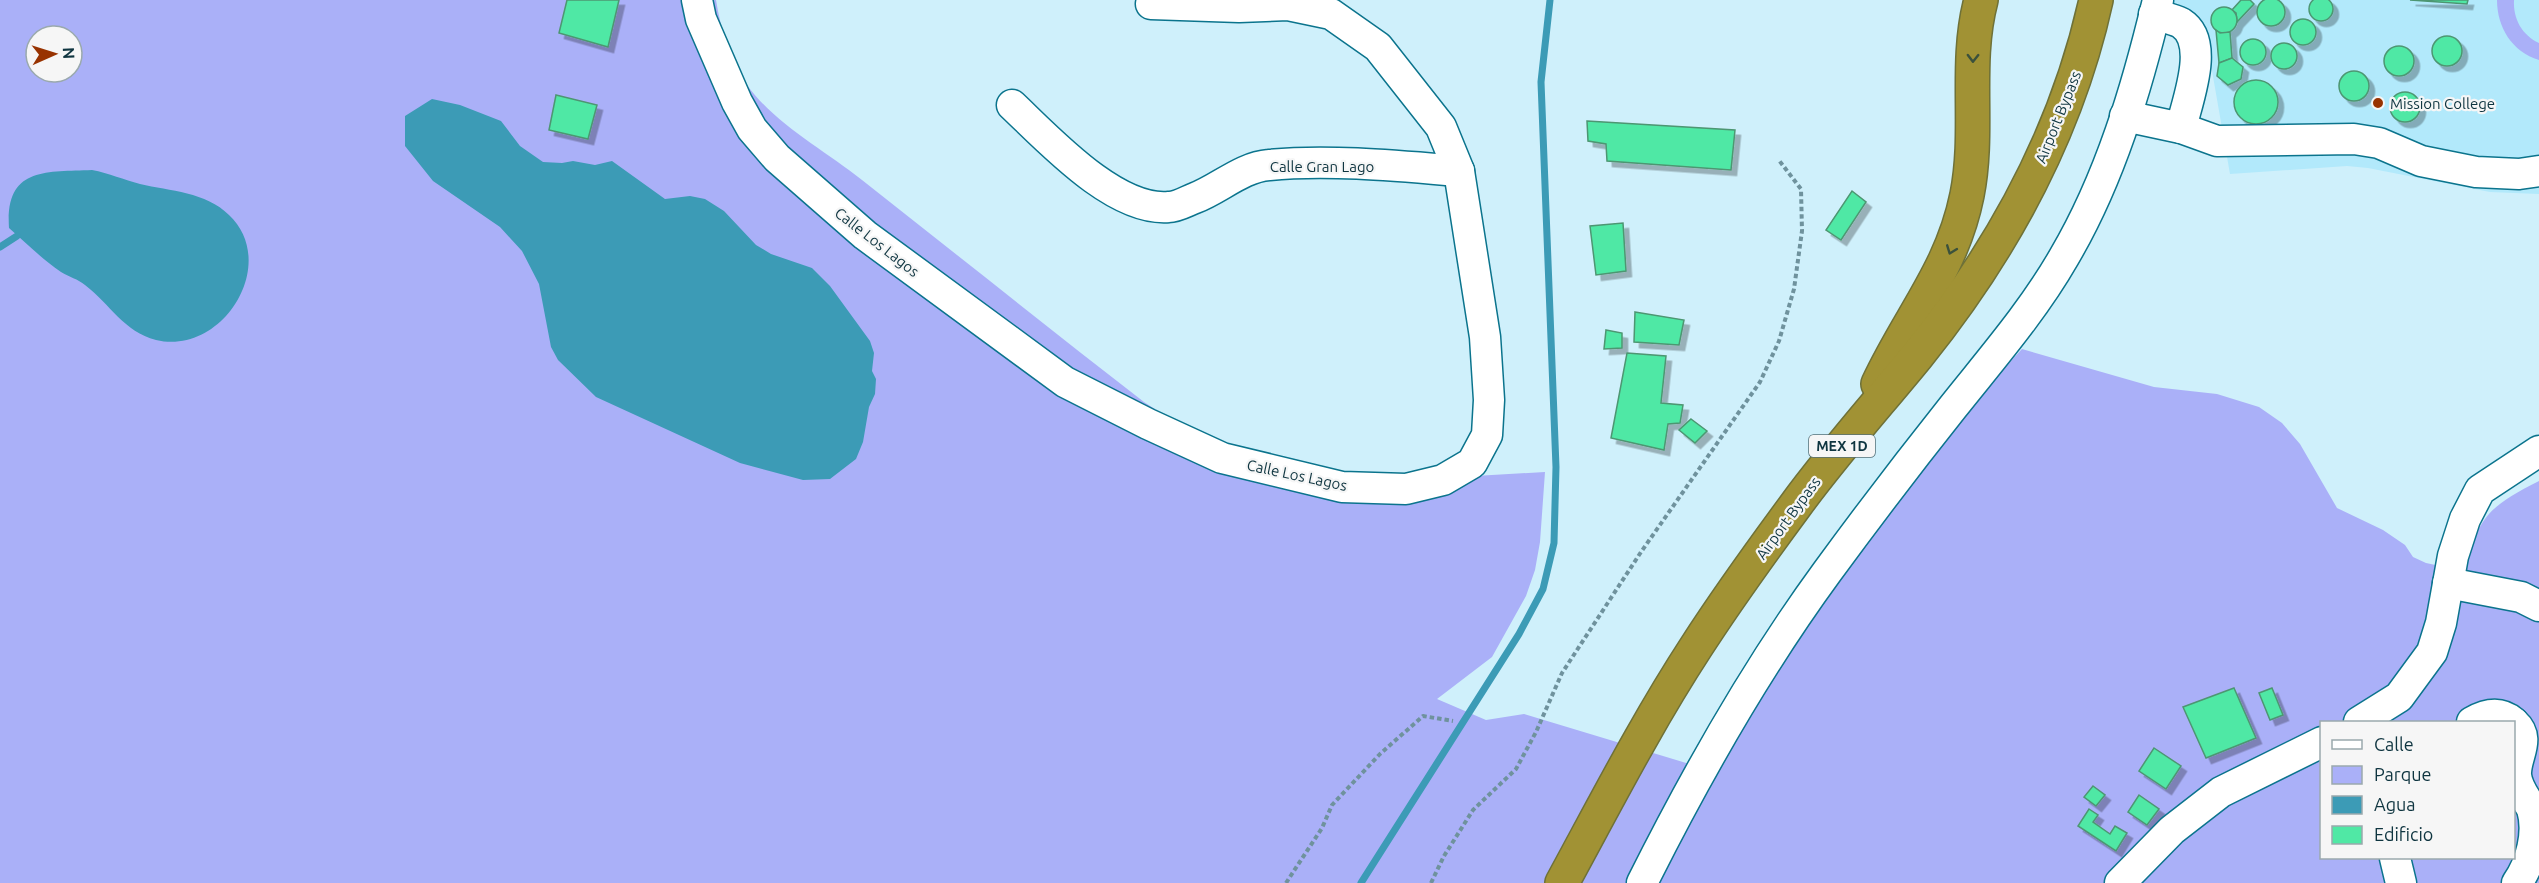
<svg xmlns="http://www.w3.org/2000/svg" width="2539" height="883" viewBox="0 0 2539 883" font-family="Ubuntu,sans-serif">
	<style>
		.built { fill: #b2e9fb }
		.green { fill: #aab0f8; fill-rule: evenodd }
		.water { fill: #3c9bb6 }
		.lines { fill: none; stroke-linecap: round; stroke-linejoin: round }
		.stream { stroke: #3c9bb6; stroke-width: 7 }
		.building { fill: #50e8a5; stroke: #4d9672; stroke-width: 1.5; filter: url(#shadow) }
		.minor-casing { stroke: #0b748d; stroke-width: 33 }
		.highway-casing { stroke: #6e7138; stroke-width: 36 }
		.path { stroke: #6f929d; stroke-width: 4; stroke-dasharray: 4.5 3; stroke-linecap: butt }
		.minor { stroke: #fff; stroke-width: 30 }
		.highway { stroke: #a19234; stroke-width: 33 }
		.oneway { stroke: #3b513c }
		.poi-dot { fill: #983301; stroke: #f6f6f6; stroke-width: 2 }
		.labels { text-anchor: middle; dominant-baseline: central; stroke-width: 4.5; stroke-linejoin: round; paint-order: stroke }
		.shield { fill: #f6f6f6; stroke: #546f77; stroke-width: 1.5 }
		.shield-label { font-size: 14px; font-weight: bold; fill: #0f3540 }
		.poi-label { font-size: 15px; fill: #0f3540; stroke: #f6f6f6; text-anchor: start }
		.street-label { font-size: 15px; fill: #0f3540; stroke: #f6f6f6 }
	</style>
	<defs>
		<filter id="shadow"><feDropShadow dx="5.5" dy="5.5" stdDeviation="0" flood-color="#0004"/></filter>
	</defs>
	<rect width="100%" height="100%" fill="#cff0fb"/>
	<polygon class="built" points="2166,0 2539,0 2539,194 2490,192 2368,168 2347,166 2230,174 2211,65 2203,36 2164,10"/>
	<g class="green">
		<path d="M0,0H716C721,30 729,59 747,85C775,124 824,150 862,180C956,254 1050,329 1144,402L1190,432L1244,453L1372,482L1545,472L1540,542L1535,570L1526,596L1492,657L1437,699L1486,720L1524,714L1716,772L1781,658L1966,409L2022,349L2154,387L2217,394L2259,407L2282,423L2300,444L2337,508L2383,530L2405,545L2413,557L2426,563L2464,571C2479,516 2488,507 2539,481V883H0ZM36,36H72V72H36ZM2322,722H2514V858H2322Z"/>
		<path d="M2497,0H2514C2513,19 2522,35 2539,43V60C2512,52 2497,27 2497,0Z"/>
	</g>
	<g class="water">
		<polygon points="432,99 460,105 501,121 520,146 543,162 562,163 573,161 595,165 612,161 665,199 690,196 705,199 724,211 756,245 771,254 812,268 830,286 870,341 874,353 872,371 876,379 875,394 869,407 863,442 856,459 830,479 803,480 740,463 596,397 558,360 551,347 539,284 522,251 500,227 433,181 405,146 405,116"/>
		<path d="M92,170C109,173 124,180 140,184C170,191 206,192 229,215C280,263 223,356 156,340C124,332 110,304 85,285C78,279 69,277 61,272C42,259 26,243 9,228C5,167 45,172 92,170Z"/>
	</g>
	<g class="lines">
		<g class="stream">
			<polyline points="0,247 17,236"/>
			<polyline points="1361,883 1519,634 1543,589 1554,543 1556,467 1541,82 1550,0"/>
		</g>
	</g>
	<g class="building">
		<circle cx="2321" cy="9" r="12"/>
		<circle cx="2271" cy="12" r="14"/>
		<polygon points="567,0 619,0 608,47 559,33"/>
		<polygon points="2241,0 2250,0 2254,4 2237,22 2236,13 2232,10"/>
		<polygon points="2410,0 2468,0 2467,4"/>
		<circle cx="2224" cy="20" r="13"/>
		<circle cx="2303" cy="32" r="13"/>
		<polygon points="2216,30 2220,33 2230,32 2232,58 2219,63"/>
		<circle cx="2447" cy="51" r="15"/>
		<circle cx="2253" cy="52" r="13"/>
		<circle cx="2284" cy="56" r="13"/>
		<circle cx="2399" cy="61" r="15"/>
		<polygon points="2232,58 2243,67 2241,79 2228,85 2217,76 2219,63"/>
		<circle cx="2354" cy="86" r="15"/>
		<circle cx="2256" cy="102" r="22"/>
		<circle cx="2405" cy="107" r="15"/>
		<polygon points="556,95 597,105 588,139 549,130"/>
		<polygon points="1587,121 1735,130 1731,170 1607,161 1606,144 1588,141"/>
		<polygon points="1852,191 1866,202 1841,240 1826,230"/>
		<polygon points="1623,223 1626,271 1596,275 1590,226"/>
		<polygon points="1635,312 1684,320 1679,345 1634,342"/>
		<polygon points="1606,330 1622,333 1622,348 1604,349"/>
		<polygon points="1627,353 1666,356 1661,403 1683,405 1680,423 1668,424 1664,450 1611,438"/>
		<polygon points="1691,419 1707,431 1695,443 1679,430"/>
		<polygon points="2234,688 2256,738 2206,758 2183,707"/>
		<polygon points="2272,688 2283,715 2270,720 2259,693"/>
		<polygon points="2154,748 2181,766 2166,789 2139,771"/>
		<polygon points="2093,786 2105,795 2096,806 2084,797"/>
		<polygon points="2139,795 2159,809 2147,825 2128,812"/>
		<polygon points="2089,809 2098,815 2093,822 2110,834 2115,826 2127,833 2116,851 2078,826"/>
	</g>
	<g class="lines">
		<g class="minor-casing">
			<g id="minor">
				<polyline points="697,0 701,19 737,102 752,129 777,158 865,235 1065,382 1148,424 1222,458 1342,487 1406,489 1443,480 1472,463 1487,435 1489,400 1485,337 1459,171 1441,127 1378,47 1331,14 1288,5 1239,7 1151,4"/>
				<path d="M2154,14C2163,17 2173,19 2181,23C2211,42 2187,101 2181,128"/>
				<path d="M1012,105C1049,140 1115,212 1169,207C1177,207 1187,201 1195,198C1219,189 1242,167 1269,165C1328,159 1400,166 1459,171"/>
				<polyline points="2125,116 2181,128 2217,141 2354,139 2379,143 2421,161 2476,172 2519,174 2539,171"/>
				<polyline points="2448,583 2521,597 2539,606"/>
				<polyline points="2359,722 2399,697 2432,652 2441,623 2453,556 2465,519 2480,490 2539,451"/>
				<path d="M2472,722C2486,714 2500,711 2513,722"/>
				<path d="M2514,723C2532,739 2515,756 2516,775C2517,788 2526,798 2532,809C2539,833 2531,863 2517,883"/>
				<polyline points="2395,858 2401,883"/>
				<path d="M1642,883C1696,775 1756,669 1827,572C1868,516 1910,461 1953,407C1992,358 2033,311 2064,257C2110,179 2137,88 2158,0"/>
				<polyline points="2120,883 2172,830 2221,792 2322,742"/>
			</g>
		</g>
		<g class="highway-casing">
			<g id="highway">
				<path d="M1878,384C1909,317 1952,270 1967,195C1980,130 1964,64 1981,0"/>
				<path d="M1562,883C1605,804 1647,722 1696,647C1727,599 1761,552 1795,506C1833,454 1876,406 1917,356C2002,251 2067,132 2096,0"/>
			</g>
		</g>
		<g class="path">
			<polyline points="1286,883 1322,828 1332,805 1380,754 1423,716 1453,721"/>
			<polyline points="1431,883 1444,856 1473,810 1516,769 1536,732 1562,673 1641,552 1760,382 1779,341 1794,289 1802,231 1801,189 1778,159"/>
		</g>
		<use href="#minor" class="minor"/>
		<use href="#highway" class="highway"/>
	</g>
	<defs><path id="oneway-chevron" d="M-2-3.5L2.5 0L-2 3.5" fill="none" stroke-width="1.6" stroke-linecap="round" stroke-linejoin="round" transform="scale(1.5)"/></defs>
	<g class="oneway">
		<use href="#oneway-chevron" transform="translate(1973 58) rotate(91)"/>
		<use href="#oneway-chevron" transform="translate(1951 250) rotate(111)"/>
	</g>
	<circle class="poi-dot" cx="2378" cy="103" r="6"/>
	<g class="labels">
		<rect class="shield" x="1809" y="435" width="66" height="22" rx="4.5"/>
		<g class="shield-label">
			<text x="1842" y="446">MEX 1D</text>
		</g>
		<g class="poi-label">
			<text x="2390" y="103">Mission College</text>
		</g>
		<g class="street-label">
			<text transform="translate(2058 117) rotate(-68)">Airport Bypass</text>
			<text x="1322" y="166">Calle Gran Lago</text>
			<text transform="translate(877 242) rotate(38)">Calle Los Lagos</text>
			<text transform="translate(1297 475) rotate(12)">Calle Los Lagos</text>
			<text transform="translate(1788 518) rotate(-54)">Airport Bypass</text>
		</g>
	</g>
	<rect x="2320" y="721" width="195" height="138" fill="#f6f6f6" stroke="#9aa9ad" stroke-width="1.5"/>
	<rect x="2332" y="740" width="30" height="9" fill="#ffffff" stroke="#9aa9ad" stroke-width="1.5"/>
	<text x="2374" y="751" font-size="18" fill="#0f3540">Calle</text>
	<rect x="2332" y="766" width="30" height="18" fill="#aab0f8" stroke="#9aa9ad" stroke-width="1.5"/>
	<text x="2374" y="781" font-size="18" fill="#0f3540">Parque</text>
	<rect x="2332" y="796" width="30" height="18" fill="#3c9bb6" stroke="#9aa9ad" stroke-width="1.5"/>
	<text x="2374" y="811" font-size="18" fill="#0f3540">Agua</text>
	<rect x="2332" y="826" width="30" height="18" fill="#50e8a5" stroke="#9aa9ad" stroke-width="1.5"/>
	<text x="2374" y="841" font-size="18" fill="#0f3540">Edificio</text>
	<g transform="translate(54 54) rotate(87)"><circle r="28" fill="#f6f6f6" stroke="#9aa9ad" stroke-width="1.5"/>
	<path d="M0-4.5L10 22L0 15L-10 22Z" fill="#983301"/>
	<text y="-9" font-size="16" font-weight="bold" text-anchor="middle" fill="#0f3540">N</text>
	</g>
</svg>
